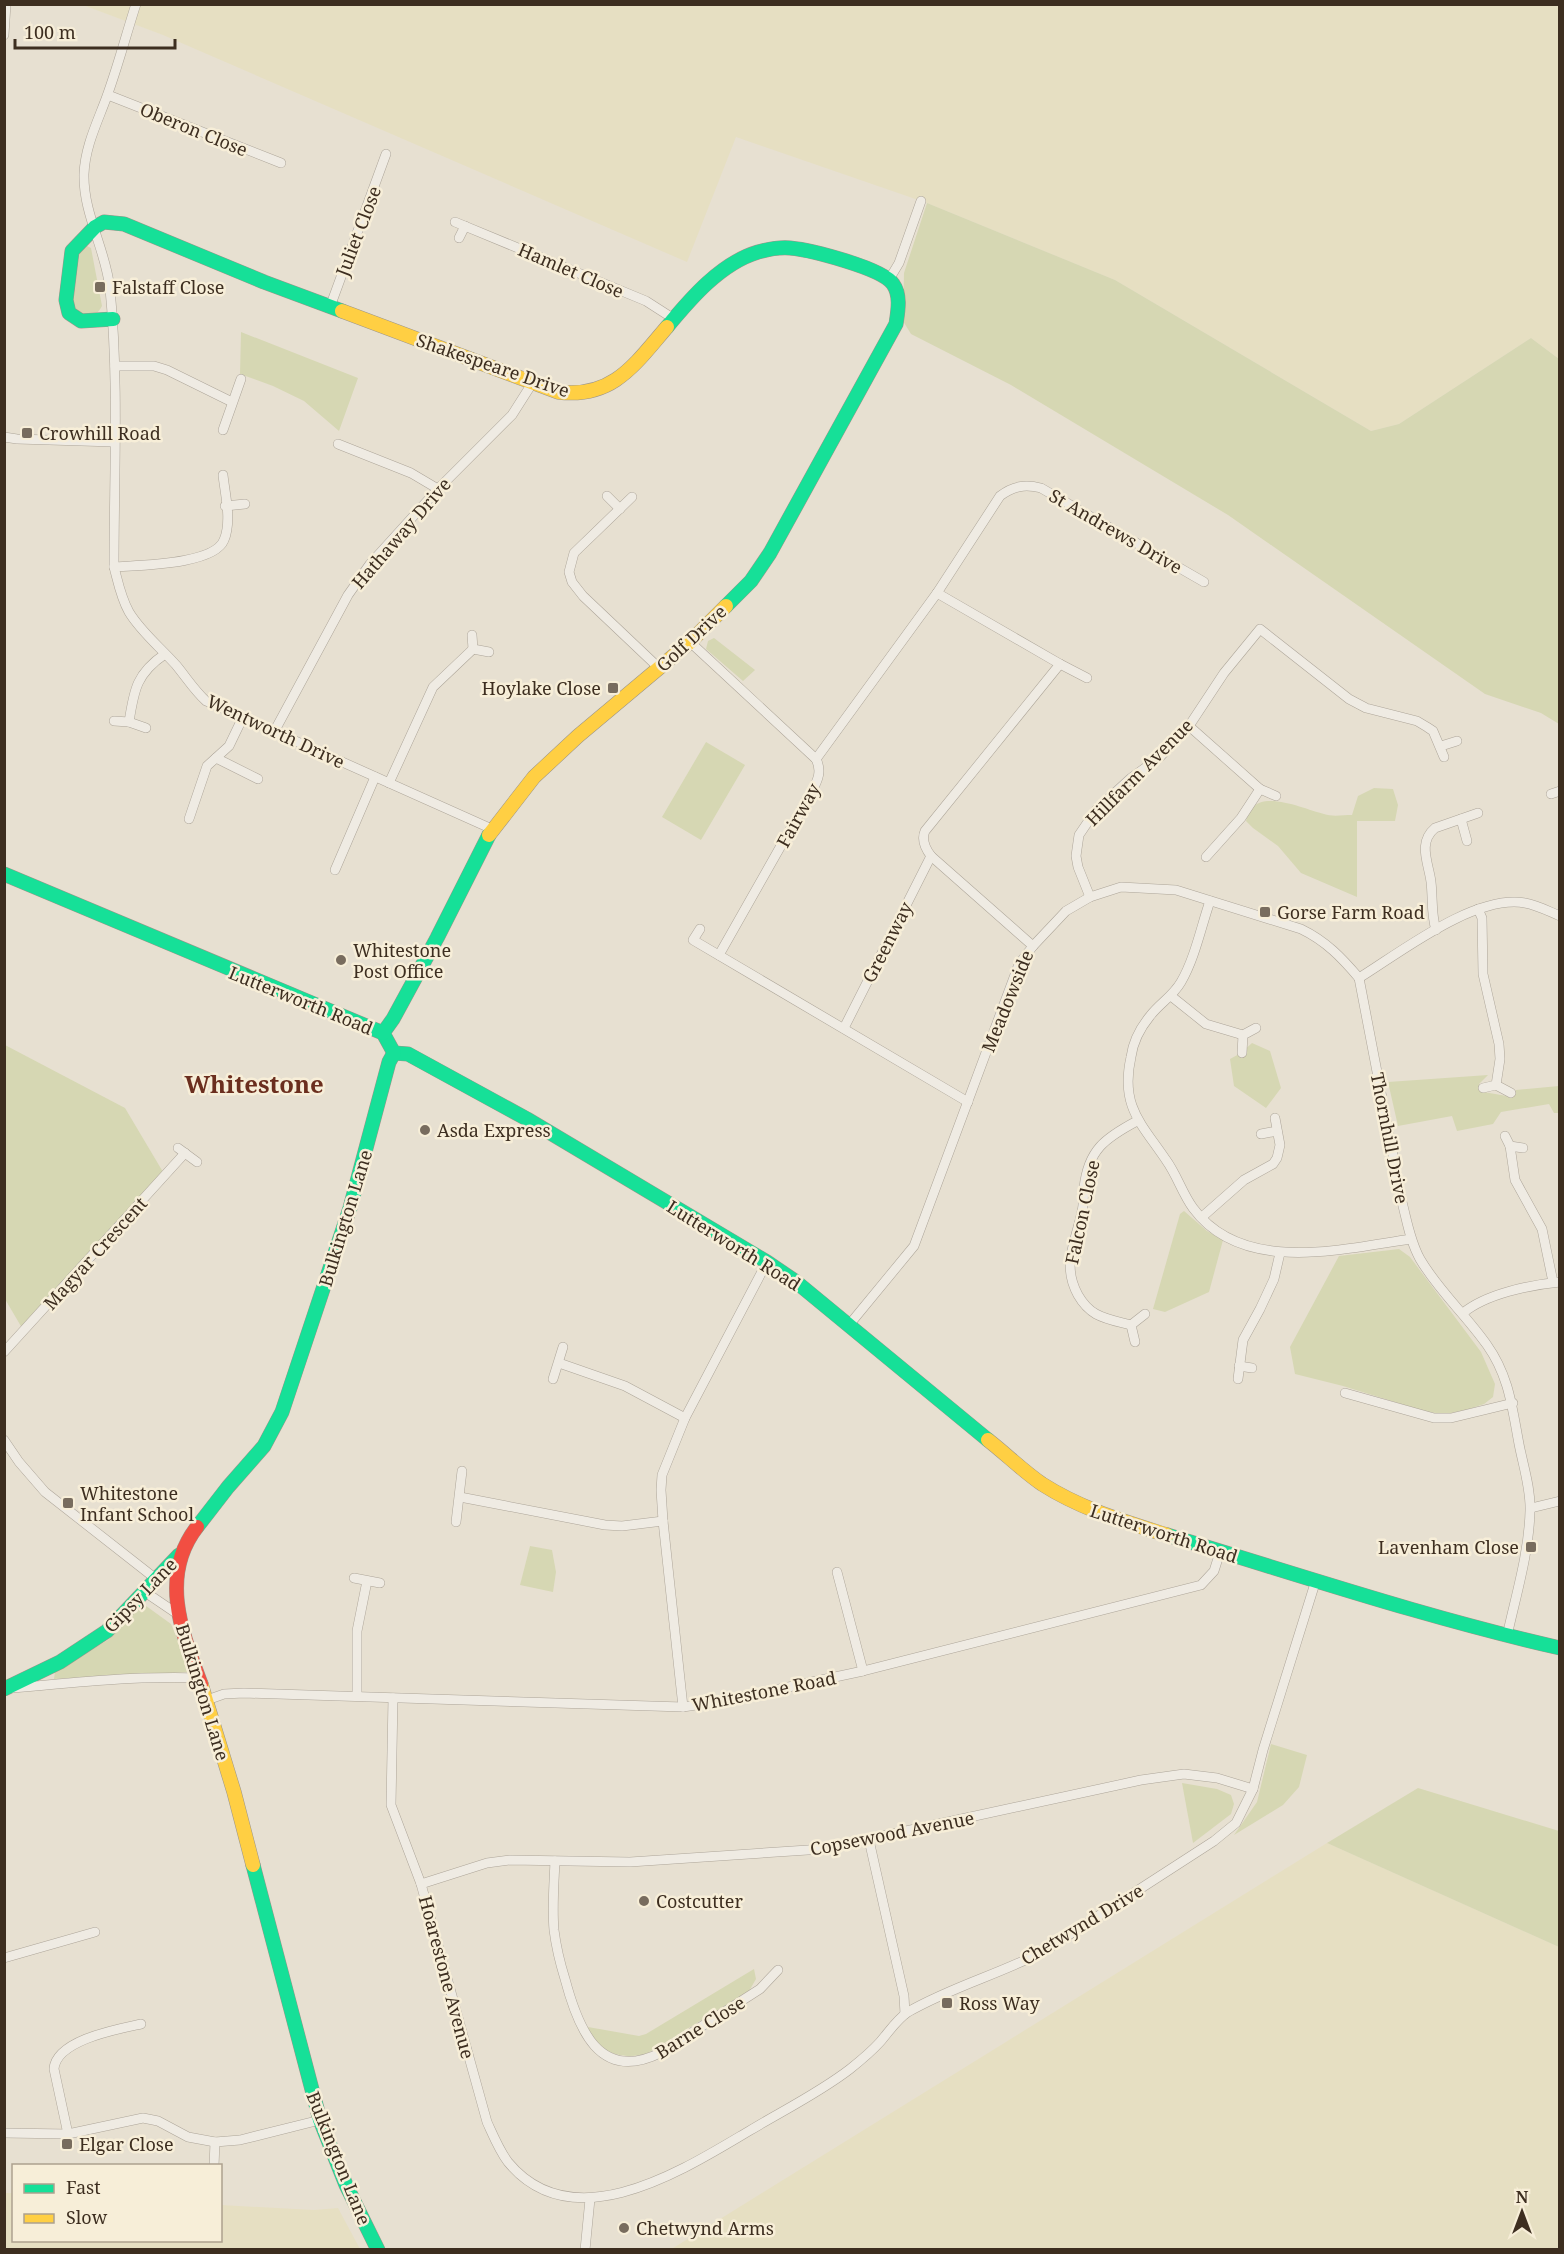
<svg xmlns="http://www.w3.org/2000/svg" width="1564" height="2254" viewBox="0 0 1564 2254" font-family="'Noto Serif',serif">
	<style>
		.farmland { fill: #e6dfc2 }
		.green { fill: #d6d7b3 }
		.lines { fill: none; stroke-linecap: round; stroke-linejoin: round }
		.street-casing { stroke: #ada599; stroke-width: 10 }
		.fast-casing { stroke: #9c958a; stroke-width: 15 }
		.slow-casing { stroke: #9c958a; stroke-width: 15 }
		.jam-casing { stroke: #9c958a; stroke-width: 15 }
		.street { stroke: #efebe3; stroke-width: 9 }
		.fast { stroke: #16e098; stroke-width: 14 }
		.slow { stroke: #ffcf43; stroke-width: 14 }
		.jam { stroke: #f24e42; stroke-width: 14 }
		.poi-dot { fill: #786c5e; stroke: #f7eed8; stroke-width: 2 }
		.labels { text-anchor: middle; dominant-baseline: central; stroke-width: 5; stroke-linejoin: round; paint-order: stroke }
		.street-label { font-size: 18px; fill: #3d2e20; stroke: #f7eed8 }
		.poi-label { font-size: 18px; fill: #3d2e20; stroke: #f7eed8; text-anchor: start }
		.district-label { font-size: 24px; font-weight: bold; fill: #6b2e1e; stroke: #f7eed8 }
	</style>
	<rect width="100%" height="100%" fill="#e7e0d1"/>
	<g class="farmland">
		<polygon points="83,5 1559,5 1559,359 1531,338 1399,424 1371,431 1115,280 927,203 736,137 687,262 163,35"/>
		<polygon points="1327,1843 1559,1947 1559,2249 670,2250"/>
		<polygon points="4,2193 13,2193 14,2240 220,2240 221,2205 314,2210 338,2208 360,2249 5,2249"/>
	</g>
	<g class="green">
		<polygon points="927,203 1115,280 1371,431 1399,424 1531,338 1559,359 1559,724 1541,713 1485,694 1228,515 1011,385 911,334 903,321 904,273"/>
		<path d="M85,245L91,248L102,306C98,313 95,316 87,316C62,317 75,269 77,253Z"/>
		<polygon points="241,332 358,378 339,431 304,401 273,386 240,374"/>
		<polygon points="714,638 755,670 743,681 706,649 708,641"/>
		<polygon points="706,742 745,765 701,840 662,817"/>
		<path d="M1374,788L1393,789L1398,805L1395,821H1357V897L1301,873L1278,846L1253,828L1246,821C1247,817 1249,811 1252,808C1267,791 1306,810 1324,814C1332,817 1343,815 1352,815L1358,796Z"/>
		<polygon points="1252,1043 1270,1051 1281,1088 1266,1108 1234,1086 1230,1059 1241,1053"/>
		<polygon points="5,1045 125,1108 163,1172 22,1328 5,1299"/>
		<path d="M1488,1075L1479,1084L1481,1091C1490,1094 1500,1094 1510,1097L1516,1090L1559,1086V1113H1554L1549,1104L1501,1112L1493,1124L1457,1131L1452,1116L1398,1126L1388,1082Z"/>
		<polygon points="1184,1211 1207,1231 1223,1240 1209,1292 1165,1312 1153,1309 1180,1214"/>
		<polygon points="1399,1249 1410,1257 1481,1352 1495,1384 1493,1397 1484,1404 1466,1410 1446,1414 1427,1412 1343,1386 1295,1374 1290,1347 1339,1256"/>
		<polygon points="530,1546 552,1550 556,1572 553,1592 520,1585"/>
		<polygon points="142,1603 171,1624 191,1672 54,1679 55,1671 108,1640"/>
		<polygon points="1271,1744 1307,1755 1299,1787 1283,1805 1234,1835 1257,1802"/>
		<polygon points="1182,1783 1217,1789 1231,1795 1234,1804 1231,1814 1193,1843"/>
		<polygon points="1418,1788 1559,1831 1559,1947 1327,1843"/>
		<path d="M754,1969L756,1979L749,1991L648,2053C626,2061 593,2053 588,2027L639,2036L646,2034Z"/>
	</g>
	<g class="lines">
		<g class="street-casing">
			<g id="street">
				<path d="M136,4C126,35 118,66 107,96C98,121 85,146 84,174C83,214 106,250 110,289C119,381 114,475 114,567C118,582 121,598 129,612C141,632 160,647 176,665C186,677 194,690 206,701L492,829"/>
				<polyline points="4,35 6,4"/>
				<polyline points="108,95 281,163"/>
				<polyline points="455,222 646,301 674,319"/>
				<polyline points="459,238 465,226"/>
				<polyline points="890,278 899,263 921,201"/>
				<polyline points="330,307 386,154"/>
				<polyline points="115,366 154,366 167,370 232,402"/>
				<polyline points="223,430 241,379"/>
				<polyline points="4,437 17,439 114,442"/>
				<polyline points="338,444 411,473 438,489"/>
				<polyline points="607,496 620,509"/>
				<polyline points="632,497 574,553 569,572 572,582 583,596 659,668"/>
				<polyline points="225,506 245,504"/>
				<path d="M114,567C138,565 214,565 224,540C232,521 225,494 223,475"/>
				<polyline points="937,593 1060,664 1087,678"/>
				<polyline points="472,635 473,649 489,652"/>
				<path d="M690,642L816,759C822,771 818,780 812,791L719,955"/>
				<polyline points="114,721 129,722 146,728"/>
				<path d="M129,722C134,689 137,673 165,654"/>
				<polyline points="1189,726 1260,789 1276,796"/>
				<polyline points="274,732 348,595 370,564 438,489 512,415 533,382"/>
				<polyline points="1441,746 1457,741"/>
				<polyline points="216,758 258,779"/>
				<path d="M816,759L937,593L1000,496C1013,486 1025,484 1041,488L1204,582"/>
				<polyline points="389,783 433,687 473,649"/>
				<polyline points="1551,794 1560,791"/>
				<polyline points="189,819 207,766 229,746 243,717"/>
				<polyline points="1461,819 1467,841"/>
				<polyline points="1206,857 1241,818 1260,789"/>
				<polyline points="335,870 375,777"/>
				<polyline points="1090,897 1078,867 1076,856 1079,835 1096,810 1131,778 1159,758 1189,726 1224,673 1260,629 1349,699 1366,708 1417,721 1427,727 1433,731 1444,757"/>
				<path d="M1210,901C1201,927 1195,958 1181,982C1173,996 1160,1003 1150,1016C1141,1027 1133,1042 1131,1057C1120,1106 1141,1123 1166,1160C1177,1175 1182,1193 1193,1208C1242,1275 1342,1249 1411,1239"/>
				<polyline points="1478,909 1482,918 1483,974 1499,1044 1500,1059 1496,1085"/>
				<polyline points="700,929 693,940 968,1102"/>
				<path d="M1436,930C1431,914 1433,899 1431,882C1429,864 1417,843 1435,828L1478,813"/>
				<path d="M1033,946L931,856C925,848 921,840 925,831L1060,664"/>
				<path d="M1359,978C1401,952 1475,894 1525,903C1537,905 1548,911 1560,916"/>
				<polyline points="1171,996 1206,1024 1243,1035"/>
				<polyline points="844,1028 931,856"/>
				<polyline points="1242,1053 1243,1035 1256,1028"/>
				<polyline points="1483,1088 1496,1085 1511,1093"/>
				<polyline points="1261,1134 1277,1131"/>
				<polyline points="1505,1136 1510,1146 1523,1148"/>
				<polyline points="1510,1146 1515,1180 1542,1229 1553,1282"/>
				<polyline points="178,1148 197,1162"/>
				<polyline points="1202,1217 1244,1180 1273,1164 1277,1158 1280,1145 1275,1118"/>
				<path d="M1463,1313C1486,1294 1529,1285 1560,1282"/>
				<path d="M849,1325L914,1246L1019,964L1033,946L1066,911L1090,897L1121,887L1176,890L1301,929C1326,941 1342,958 1359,978L1402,1202C1407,1221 1410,1241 1420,1259C1438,1290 1466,1315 1487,1345C1509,1376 1512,1407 1519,1444C1523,1465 1531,1489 1530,1511C1529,1553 1516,1595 1507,1636"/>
				<path d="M1131,1325C1120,1322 1107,1320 1096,1314C1089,1310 1082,1302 1078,1295C1061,1264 1076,1242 1082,1211C1084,1204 1083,1196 1084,1188C1088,1150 1105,1138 1137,1121"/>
				<polyline points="1135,1342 1131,1325 1145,1314"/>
				<polyline points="4,1352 185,1153"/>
				<polyline points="559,1363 625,1386 685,1418"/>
				<polyline points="1239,1366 1252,1368"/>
				<polyline points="553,1379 563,1347"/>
				<polyline points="1238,1379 1243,1340 1260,1309 1274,1279 1280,1253"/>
				<polyline points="1345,1393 1434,1418 1451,1418 1513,1403"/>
				<polyline points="4,1440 19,1462 45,1492 156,1579"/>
				<polyline points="460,1497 605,1525 622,1526 663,1521"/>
				<polyline points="1531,1508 1560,1501"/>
				<polyline points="456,1522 462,1471"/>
				<polyline points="837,1572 863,1671"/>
				<polyline points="354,1578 380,1583"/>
				<polyline points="145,1592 179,1615"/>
				<path d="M13,1688C75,1682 136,1676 199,1678"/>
				<polyline points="357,1696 357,1631 367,1581"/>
				<path d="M393,1698L391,1805L421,1884L487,2122C493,2135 499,2150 508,2162C573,2241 683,2170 749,2131C782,2111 819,2093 850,2069C860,2061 871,2052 880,2042C888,2033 897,2019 908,2012C951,1987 1000,1974 1044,1951L1214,1841L1236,1823L1253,1789L1263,1750L1316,1580"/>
				<polyline points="207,1700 224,1694 244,1693 683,1707 728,1700 863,1671 1201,1585 1214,1571 1220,1552"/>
				<polyline points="683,1707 663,1521 661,1490 662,1475 685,1418 767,1262"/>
				<polyline points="869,1840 904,1996 905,2014"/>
				<path d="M555,1861C554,1884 552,1907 554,1930C556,1946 560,1963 565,1979C578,2028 599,2083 660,2053L760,1989L778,1970"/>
				<polyline points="421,1884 487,1863 510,1860 630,1862 823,1849 1141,1780 1184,1774 1217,1778 1253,1789"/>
				<polyline points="4,1958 95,1932"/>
				<polyline points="4,2133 68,2134 143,2118 158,2121 188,2137 215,2142 240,2140 320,2120"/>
				<path d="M68,2134L54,2069C56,2040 118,2029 141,2024"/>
				<polyline points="214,2166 215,2142"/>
				<polyline points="585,2250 590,2199"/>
			</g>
		</g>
		<g class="fast-casing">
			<g id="fast">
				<polyline points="113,319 81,321 69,313 66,300 72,251 95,227 104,222 124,224 264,282 342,311"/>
				<path d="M667,327C691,298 721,263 758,252C769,249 779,247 790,248C811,250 882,268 893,284C901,295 898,311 896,324L770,553L751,581L726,606"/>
				<polyline points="4,874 383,1033 394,1053"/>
				<polyline points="383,1033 393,1019 437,938 489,835"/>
				<polyline points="394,1053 408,1054 527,1119 767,1262 795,1281 988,1440"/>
				<polyline points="197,1527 228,1487 264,1446 282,1412 350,1208 389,1062 394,1053"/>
				<path d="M1167,1535C1297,1574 1427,1618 1560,1648"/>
				<polyline points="4,1689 60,1662 107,1631 179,1555"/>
				<polyline points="253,1865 320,2120 346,2185 378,2250"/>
			</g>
		</g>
		<g class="slow-casing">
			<g id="slow">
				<path d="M342,311L558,392C613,399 635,364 667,327"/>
				<polyline points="489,835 534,777 578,736 690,642 726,606"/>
				<path d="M988,1440C1006,1454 1023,1471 1042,1484C1081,1509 1123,1521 1167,1535"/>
				<polyline points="201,1684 234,1792 253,1865"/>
			</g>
		</g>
		<g class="jam-casing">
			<path id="jam" d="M197,1527C159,1576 182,1633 201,1684"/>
		</g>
		<use href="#street" class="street"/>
		<use href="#fast" class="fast"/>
		<use href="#slow" class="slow"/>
		<use href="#jam" class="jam"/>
	</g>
	<g class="poi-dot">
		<rect x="94" y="281" width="12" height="12" rx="3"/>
		<rect x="21" y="427" width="12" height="12" rx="3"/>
		<rect x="607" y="682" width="12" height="12" rx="3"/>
		<rect x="1259" y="906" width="12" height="12" rx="3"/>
		<circle cx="341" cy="960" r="6"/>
		<circle cx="425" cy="1130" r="6"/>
		<rect x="62" y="1497" width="12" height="12" rx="3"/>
		<rect x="1525" y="1541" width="12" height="12" rx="3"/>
		<circle cx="644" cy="1901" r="6"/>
		<rect x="941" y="1997" width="12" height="12" rx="3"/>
		<rect x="61" y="2138" width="12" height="12" rx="3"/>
		<circle cx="624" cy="2228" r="6"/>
	</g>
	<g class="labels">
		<g class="street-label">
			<text transform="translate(194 129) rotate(22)">Oberon Close</text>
			<text transform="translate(358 231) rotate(-69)">Juliet Close</text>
			<text transform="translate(571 270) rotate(23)">Hamlet Close</text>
			<text transform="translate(493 365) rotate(19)">Shakespeare Drive</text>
			<text transform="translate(1116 531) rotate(30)">St Andrews Drive</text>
			<text transform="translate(401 533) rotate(-49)">Hathaway Drive</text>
			<text transform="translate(691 638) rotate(-43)">Golf Drive</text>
			<text transform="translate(276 731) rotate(25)">Wentworth Drive</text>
			<text transform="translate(1139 772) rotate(-45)">Hillfarm Avenue</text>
			<text transform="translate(798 815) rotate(-61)">Fairway</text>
			<text transform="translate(887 942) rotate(-63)">Greenway</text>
			<text transform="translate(301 1000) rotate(22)">Lutterworth Road</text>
			<text transform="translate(1007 1001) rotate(-68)">Meadowside</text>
			<text transform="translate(1390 1138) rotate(79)">Thornhill Drive</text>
			<text transform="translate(1082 1212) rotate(-78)">Falcon Close</text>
			<text transform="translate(345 1218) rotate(-73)">Bulkington Lane</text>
			<text transform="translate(734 1245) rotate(32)">Lutterworth Road</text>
			<text transform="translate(95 1253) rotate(-48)">Magyar Crescent</text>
			<text transform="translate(1164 1533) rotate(18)">Lutterworth Road</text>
			<text transform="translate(140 1595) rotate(-46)">Gipsy Lane</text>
			<text transform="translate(764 1691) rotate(-11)">Whitestone Road</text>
			<text transform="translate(203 1692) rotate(73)">Bulkington Lane</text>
			<text transform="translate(892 1833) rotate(-11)">Copsewood Avenue</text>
			<text transform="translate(1082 1924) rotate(-31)">Chetwynd Drive</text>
			<text transform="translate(447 1977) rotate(75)">Hoarestone Avenue</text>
			<text transform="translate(700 2027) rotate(-32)">Barne Close</text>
			<text transform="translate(339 2158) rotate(68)">Bulkington Lane</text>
		</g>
		<g class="poi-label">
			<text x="112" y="287">Falstaff Close</text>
			<text x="39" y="433">Crowhill Road</text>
			<text x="601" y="688" text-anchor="end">Hoylake Close</text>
			<text x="1277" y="912">Gorse Farm Road</text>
			<text x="353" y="950">Whitestone<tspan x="353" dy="21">Post Office</tspan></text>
			<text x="437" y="1130">Asda Express</text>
			<text x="80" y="1493">Whitestone<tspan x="80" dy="21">Infant School</tspan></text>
			<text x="1519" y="1547" text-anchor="end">Lavenham Close</text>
			<text x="656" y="1901">Costcutter</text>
			<text x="959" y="2003">Ross Way</text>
			<text x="79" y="2144">Elgar Close</text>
			<text x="636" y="2228">Chetwynd Arms</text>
		</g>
		<g class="district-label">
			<text x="254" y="1083">Whitestone</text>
		</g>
	</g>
	<rect width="1564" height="2254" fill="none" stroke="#3d2e20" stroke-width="12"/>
	<rect x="12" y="2164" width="210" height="78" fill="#f7eed8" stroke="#ada18e" stroke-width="1.5"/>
	<rect x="24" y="2184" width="30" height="9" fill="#16e098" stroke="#ada18e" stroke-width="1.5"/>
	<text x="66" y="2194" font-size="18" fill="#3d2e20">Fast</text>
	<rect x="24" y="2214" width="30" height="9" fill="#ffcf43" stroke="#ada18e" stroke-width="1.5"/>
	<text x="66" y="2224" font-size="18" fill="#3d2e20">Slow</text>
	<g transform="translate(1522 2212)" stroke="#f7eed8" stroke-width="4.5" paint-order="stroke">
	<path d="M0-4.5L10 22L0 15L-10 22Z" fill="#3d2e20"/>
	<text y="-9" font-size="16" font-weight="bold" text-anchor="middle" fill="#3d2e20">N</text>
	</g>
	<path d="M15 39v9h160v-9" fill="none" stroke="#3d2e20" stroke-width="3"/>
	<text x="24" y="39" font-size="18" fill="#3d2e20" stroke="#f7eed8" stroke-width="4.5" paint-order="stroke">100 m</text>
</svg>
